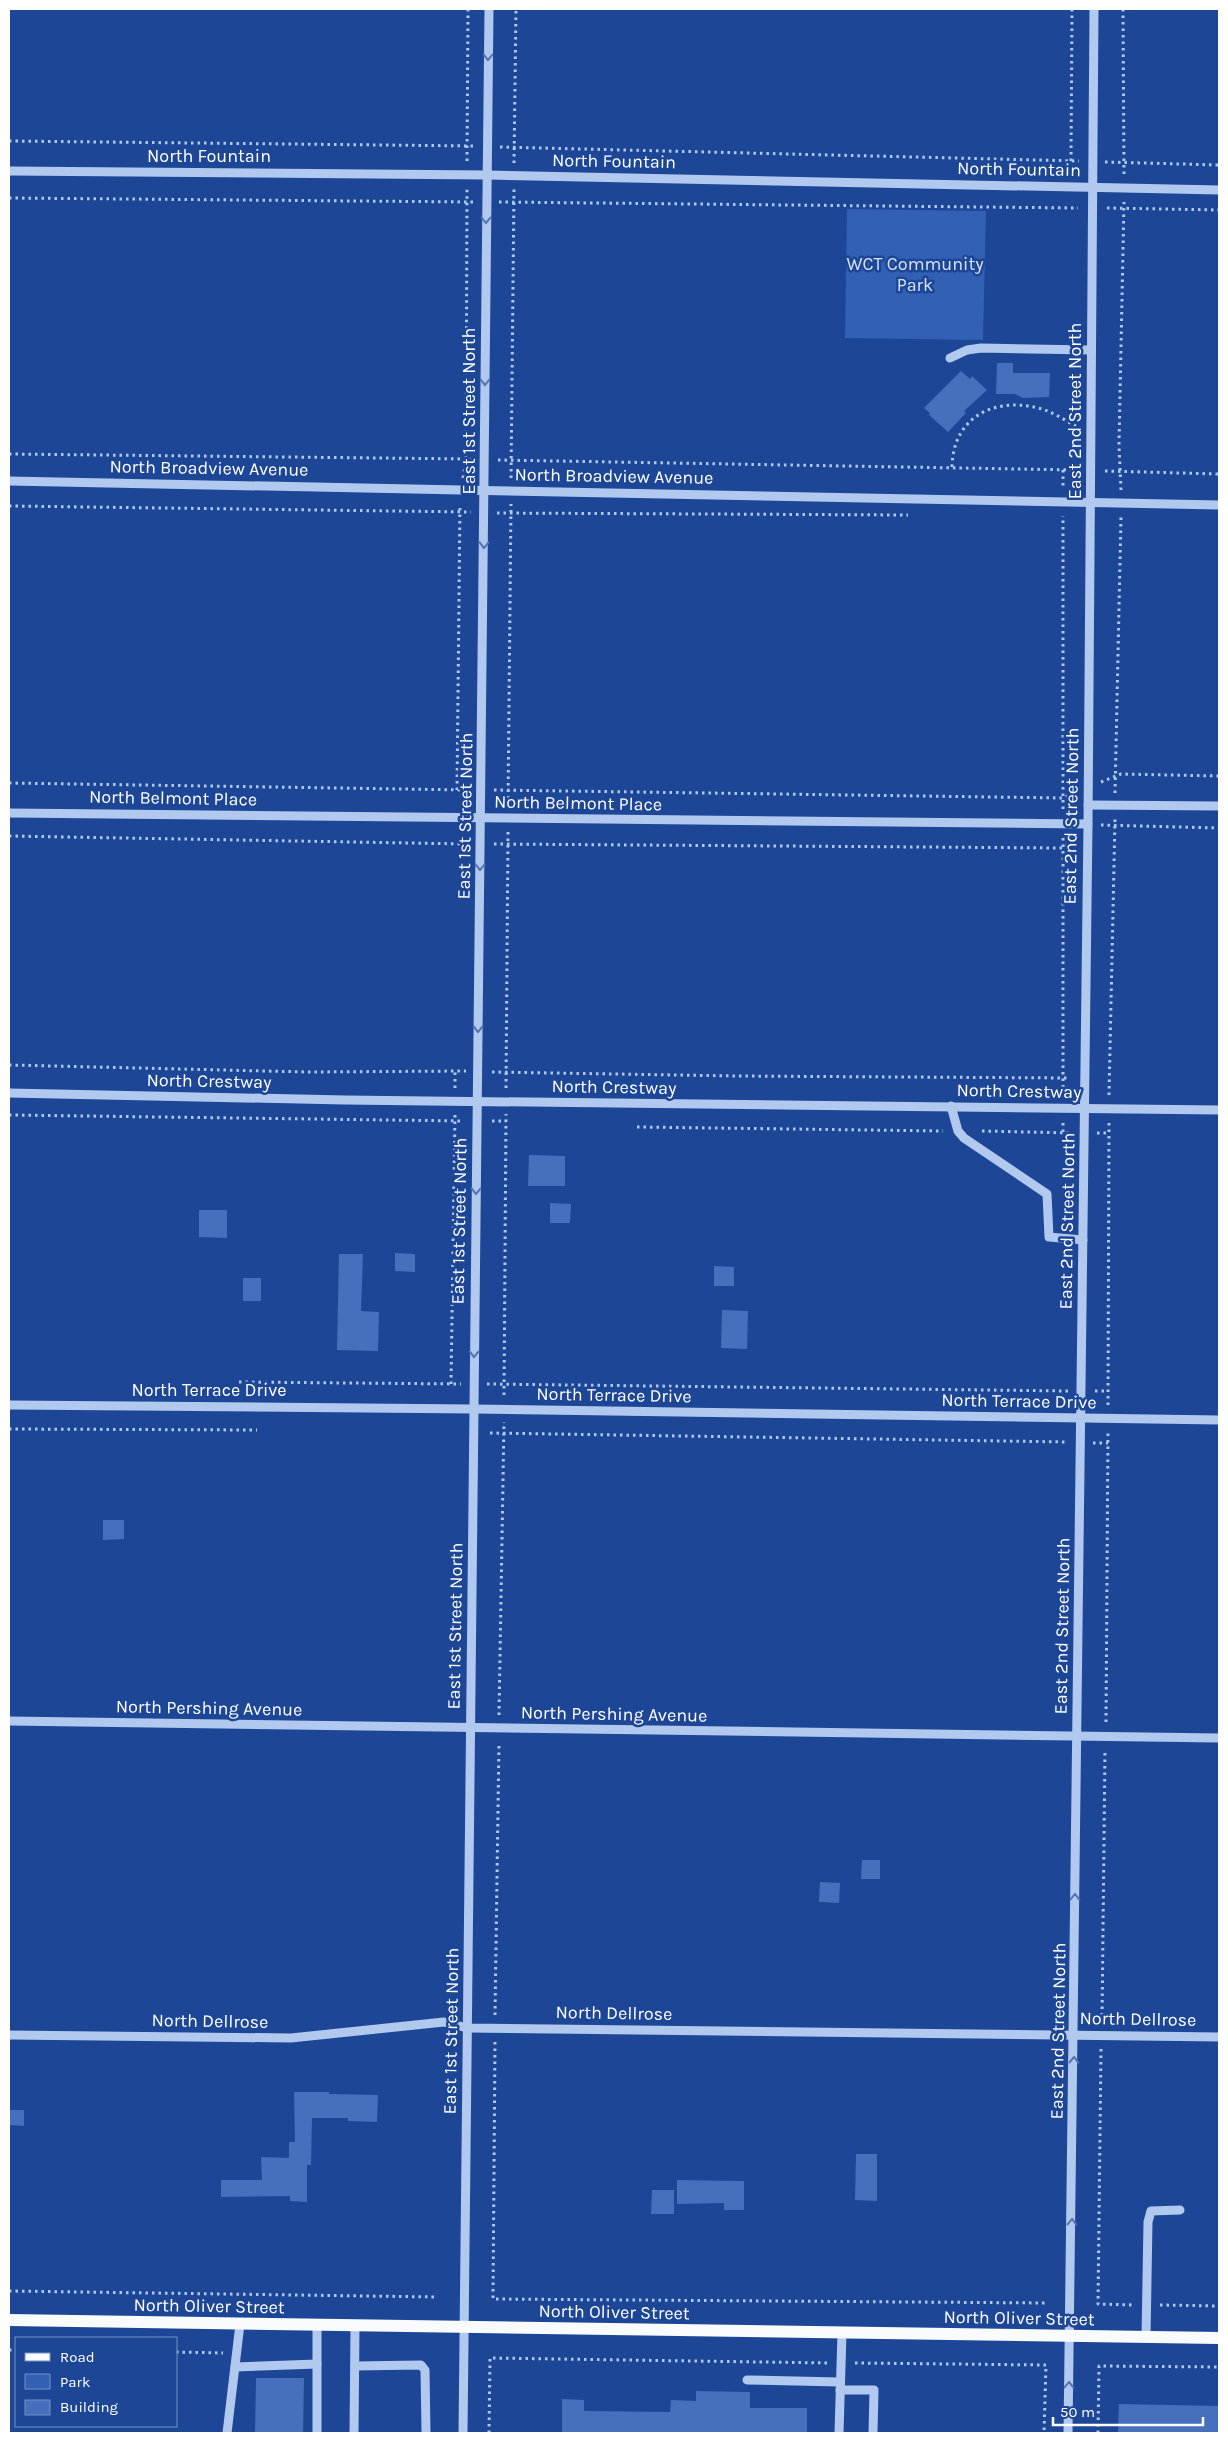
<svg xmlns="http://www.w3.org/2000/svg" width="1228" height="2442" font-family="Karla,sans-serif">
  <rect width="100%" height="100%" fill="#1d4796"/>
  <path fill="#3160b4" d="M847,209L986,211L983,340L845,338Z"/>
  <g fill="#4670bd">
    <path d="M997,363H1013V373H1050L1049,397L1023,398L1015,394H996Z"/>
    <path d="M961,371L970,379L972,376L987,390L964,411L966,413L948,432L929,415L930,413L924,408Z"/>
    <path d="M529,1155L565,1156V1186H528Z"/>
    <path d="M550,1203L571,1204L570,1223H550Z"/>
    <path d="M199,1210H227V1238L199,1237Z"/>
    <path d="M395,1253L415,1254V1272L395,1271Z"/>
    <path d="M339,1254H363L361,1311L379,1312L378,1351L337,1350Z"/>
    <path d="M714,1266L734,1267V1286H714Z"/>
    <rect x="243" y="1278" width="18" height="23"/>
    <path d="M722,1310L748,1311L747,1349L721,1348Z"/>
    <path d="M103,1520H124V1539L103,1540Z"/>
    <path d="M862,1860H880V1879H861Z"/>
    <path d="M820,1882L840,1883L839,1903L819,1902Z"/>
    <path d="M294,2092H329V2094L378,2095L377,2122L348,2121V2118H312L311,2165H307V2202L290,2201V2196L221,2197V2180H262L261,2157L289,2158V2142H295Z"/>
    <path d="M9,2110H24V2126L9,2125Z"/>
    <path d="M856,2154H877V2201L855,2200Z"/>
    <path d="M677,2180L744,2181V2210H724V2203L677,2204Z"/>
    <path d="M652,2190H674V2214H651Z"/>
    <path d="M256,2378H304L303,2433H255Z"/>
    <path d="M696,2391L750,2392V2408H807V2433H562V2399L584,2400V2411L670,2412L671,2400L696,2401Z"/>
    <path d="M1119,2404L1219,2406V2433H1118Z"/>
  </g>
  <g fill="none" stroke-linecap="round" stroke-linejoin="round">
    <g stroke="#b1c8ef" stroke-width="3" stroke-dasharray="2.5 4" stroke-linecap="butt">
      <path d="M1123,9L1124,175"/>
      <path d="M9,141L474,146"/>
      <path d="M500,147L1079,161"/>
      <path d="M467,161L468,9"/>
      <path d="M1071,161L1072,9"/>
      <path d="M1105,162L1219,165"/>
      <path d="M514,163L516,9"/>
      <path d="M9,198L473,202"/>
      <path d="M499,202L1078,208"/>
      <path d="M1107,208L1219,210"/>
      <path d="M9,454L471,459"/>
      <path d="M498,460L1076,470"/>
      <path d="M952,467C953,414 999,395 1045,410C1056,414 1066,421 1076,426"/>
      <path d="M1063,470V489"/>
      <path d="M1105,471L1219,474"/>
      <path d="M463,478L466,459L467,189"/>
      <path d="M511,478L514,189"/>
      <path d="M1121,490L1119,445L1124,202"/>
      <path d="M9,506L471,512"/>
      <path d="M497,513L908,515"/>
      <path d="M1101,782L1121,774L1219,776"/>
      <path d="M9,783L468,790"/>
      <path d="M457,790L460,504"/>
      <path d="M494,790L1063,798L1075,793"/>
      <path d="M1115,793L1121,516"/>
      <path d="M508,805L511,504"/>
      <path d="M1063,809V516"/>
      <path d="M1101,825L1219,828"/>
      <path d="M9,836L466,844"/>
      <path d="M1063,838V1094"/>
      <path d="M494,844L1063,848L1074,841"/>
      <path d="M9,1065L308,1072L466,1071"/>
      <path d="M492,1072L737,1076L1070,1078"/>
      <path d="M455,1088V1071"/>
      <path d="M506,1088L508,832"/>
      <path d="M1109,1095L1115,819"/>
      <path d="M9,1115L463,1121"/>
      <path d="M492,1121H506"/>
      <path d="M637,1127L943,1131"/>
      <path d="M982,1131L1071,1133"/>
      <path d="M1063,1132V1121"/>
      <path d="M1097,1133H1109"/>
      <path d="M239,1382L461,1384"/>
      <path d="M451,1384L455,1114"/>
      <path d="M487,1384L1069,1391"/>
      <path d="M1095,1391H1108"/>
      <path d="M504,1395L506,1114"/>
      <path d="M1108,1405L1109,1121"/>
      <path d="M9,1429L257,1430"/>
      <path d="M490,1433L1067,1442"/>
      <path d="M1093,1443H1108"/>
      <path d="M499,1715L504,1422"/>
      <path d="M1106,1722L1108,1431"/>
      <path d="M495,2015L499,1742"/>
      <path d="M1102,2022L1105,1749"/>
      <path d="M495,2042L493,2299L1048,2303"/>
      <path d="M1101,2049L1098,2304L1134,2305"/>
      <path d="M9,2291L438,2297"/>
      <path d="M1160,2305L1219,2306"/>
      <path d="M9,2350H16"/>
      <path d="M176,2352L223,2353"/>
      <path d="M855,2363L1046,2365L1044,2433"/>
      <path d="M489,2433L490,2358L829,2363"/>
      <path d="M1098,2433L1099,2366L1219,2367"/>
    </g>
    <g stroke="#b1c8ef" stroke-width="9">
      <path d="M9,171L486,175L1219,190"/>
      <path d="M950,358L967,350L981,348L1091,350"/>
      <path d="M9,481L1219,505"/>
      <path d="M1088,805L1219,806"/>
      <path d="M9,813L1088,824"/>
      <path d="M9,1093L345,1100L1219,1110"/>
      <path d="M951,1106L958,1131L964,1138L1047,1194L1049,1237L1083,1240"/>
      <path d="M9,1405L474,1409L1219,1420"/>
      <path d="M9,1721L1219,1738"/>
      <path d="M9,2035L291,2038L444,2022L467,2028L1219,2037"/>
      <path d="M317,2325V2433"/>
      <path d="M1146,2337L1148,2222L1151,2211L1180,2210"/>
      <path d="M355,2366L421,2365L425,2370L426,2433"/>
      <path d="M235,2367L317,2364"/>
      <path d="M747,2380L840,2382"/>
      <path d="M840,2390H874L873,2433"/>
      <path d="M227,2433L240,2324"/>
      <path d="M354,2433L355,2326"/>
      <path d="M463,2433L489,9"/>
      <path d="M839,2433L842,2333"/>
      <path d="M1068,2433L1088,824L1094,9"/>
    </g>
    <path stroke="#f9fbff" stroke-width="12" d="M9,2320L1219,2338"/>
  </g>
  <defs><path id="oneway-chevron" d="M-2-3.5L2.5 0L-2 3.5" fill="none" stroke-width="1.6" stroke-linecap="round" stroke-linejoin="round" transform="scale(1.25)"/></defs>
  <g stroke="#5174b5">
    <use href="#oneway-chevron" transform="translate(488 57) rotate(91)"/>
    <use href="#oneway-chevron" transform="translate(486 220) rotate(90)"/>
    <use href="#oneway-chevron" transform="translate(485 382) rotate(90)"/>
    <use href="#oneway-chevron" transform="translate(484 545) rotate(91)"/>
    <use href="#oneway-chevron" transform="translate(480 867) rotate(91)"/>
    <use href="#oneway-chevron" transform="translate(478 1029) rotate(91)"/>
    <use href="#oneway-chevron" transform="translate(476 1191) rotate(91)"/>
    <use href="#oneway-chevron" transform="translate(474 1354) rotate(91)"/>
    <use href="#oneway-chevron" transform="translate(1075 1897) rotate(-89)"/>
    <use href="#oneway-chevron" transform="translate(1074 2060) rotate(-89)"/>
    <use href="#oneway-chevron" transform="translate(1072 2222) rotate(-89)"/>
    <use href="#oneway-chevron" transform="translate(1069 2385) rotate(-89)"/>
  </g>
  <g text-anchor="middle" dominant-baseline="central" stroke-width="5" stroke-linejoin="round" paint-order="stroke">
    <g font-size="18" fill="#fff" stroke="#1d4796">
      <text x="209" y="156">North Fountain</text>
      <text transform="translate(614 161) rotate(1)">North Fountain</text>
      <text transform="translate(1019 169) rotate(1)">North Fountain</text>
      <text transform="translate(469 411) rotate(-90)">East 1st Street North</text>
      <text transform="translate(1075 411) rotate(-90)">East 2nd Street North</text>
      <text transform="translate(209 468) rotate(1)">North Broadview Avenue</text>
      <text transform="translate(614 476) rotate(1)">North Broadview Avenue</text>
      <text transform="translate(173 798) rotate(1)">North Belmont Place</text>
      <text transform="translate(578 803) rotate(1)">North Belmont Place</text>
      <text transform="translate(465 816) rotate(-89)">East 1st Street North</text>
      <text transform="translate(1071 816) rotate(-89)">East 2nd Street North</text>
      <text transform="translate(209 1081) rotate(1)">North Crestway</text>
      <text transform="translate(614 1087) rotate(1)">North Crestway</text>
      <text transform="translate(1019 1091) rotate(1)">North Crestway</text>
      <text transform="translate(459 1221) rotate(-89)">East 1st Street North</text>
      <text transform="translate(1067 1221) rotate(-89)">East 2nd Street North</text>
      <text x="209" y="1390">North Terrace Drive</text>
      <text transform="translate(614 1395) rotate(1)">North Terrace Drive</text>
      <text transform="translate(1019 1401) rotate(1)">North Terrace Drive</text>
      <text transform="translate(455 1626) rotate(-89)">East 1st Street North</text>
      <text transform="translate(1062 1626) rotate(-89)">East 2nd Street North</text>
      <text transform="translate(209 1708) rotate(1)">North Pershing Avenue</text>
      <text transform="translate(614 1714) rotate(1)">North Pershing Avenue</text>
      <text transform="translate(614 2013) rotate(1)">North Dellrose</text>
      <text transform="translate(1138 2019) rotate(1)">North Dellrose</text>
      <text transform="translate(210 2021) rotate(1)">North Dellrose</text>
      <text transform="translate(451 2031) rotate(-89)">East 1st Street North</text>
      <text transform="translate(1058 2031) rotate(-89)">East 2nd Street North</text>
      <text transform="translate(209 2306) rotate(1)">North Oliver Street</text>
      <text transform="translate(614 2312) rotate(1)">North Oliver Street</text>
      <text transform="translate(1019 2318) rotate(1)">North Oliver Street</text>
    </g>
    <g font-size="18" fill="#d7e4fb" stroke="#1d4796">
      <text x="915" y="264">WCT Community<tspan x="915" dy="21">Park</tspan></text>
    </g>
  </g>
  <rect width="1228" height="2442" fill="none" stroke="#ffffff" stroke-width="20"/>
  <rect x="15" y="2337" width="162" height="90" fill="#1d4796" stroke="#7791c0"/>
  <rect x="25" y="2353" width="25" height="8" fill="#f9fbff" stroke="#7791c0"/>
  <text x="60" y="2362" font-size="15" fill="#ffffff">Road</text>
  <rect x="25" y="2374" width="25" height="15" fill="#3160b4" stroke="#7791c0"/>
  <text x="60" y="2387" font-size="15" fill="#ffffff">Park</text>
  <rect x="25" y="2400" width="25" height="15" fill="#4670bd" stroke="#7791c0"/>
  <text x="60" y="2412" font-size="15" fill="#ffffff">Building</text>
  <path d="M1053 2417v8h150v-8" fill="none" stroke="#ffffff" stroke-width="2.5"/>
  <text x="1060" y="2417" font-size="15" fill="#ffffff" stroke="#1d4796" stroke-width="4" paint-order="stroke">50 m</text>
</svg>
